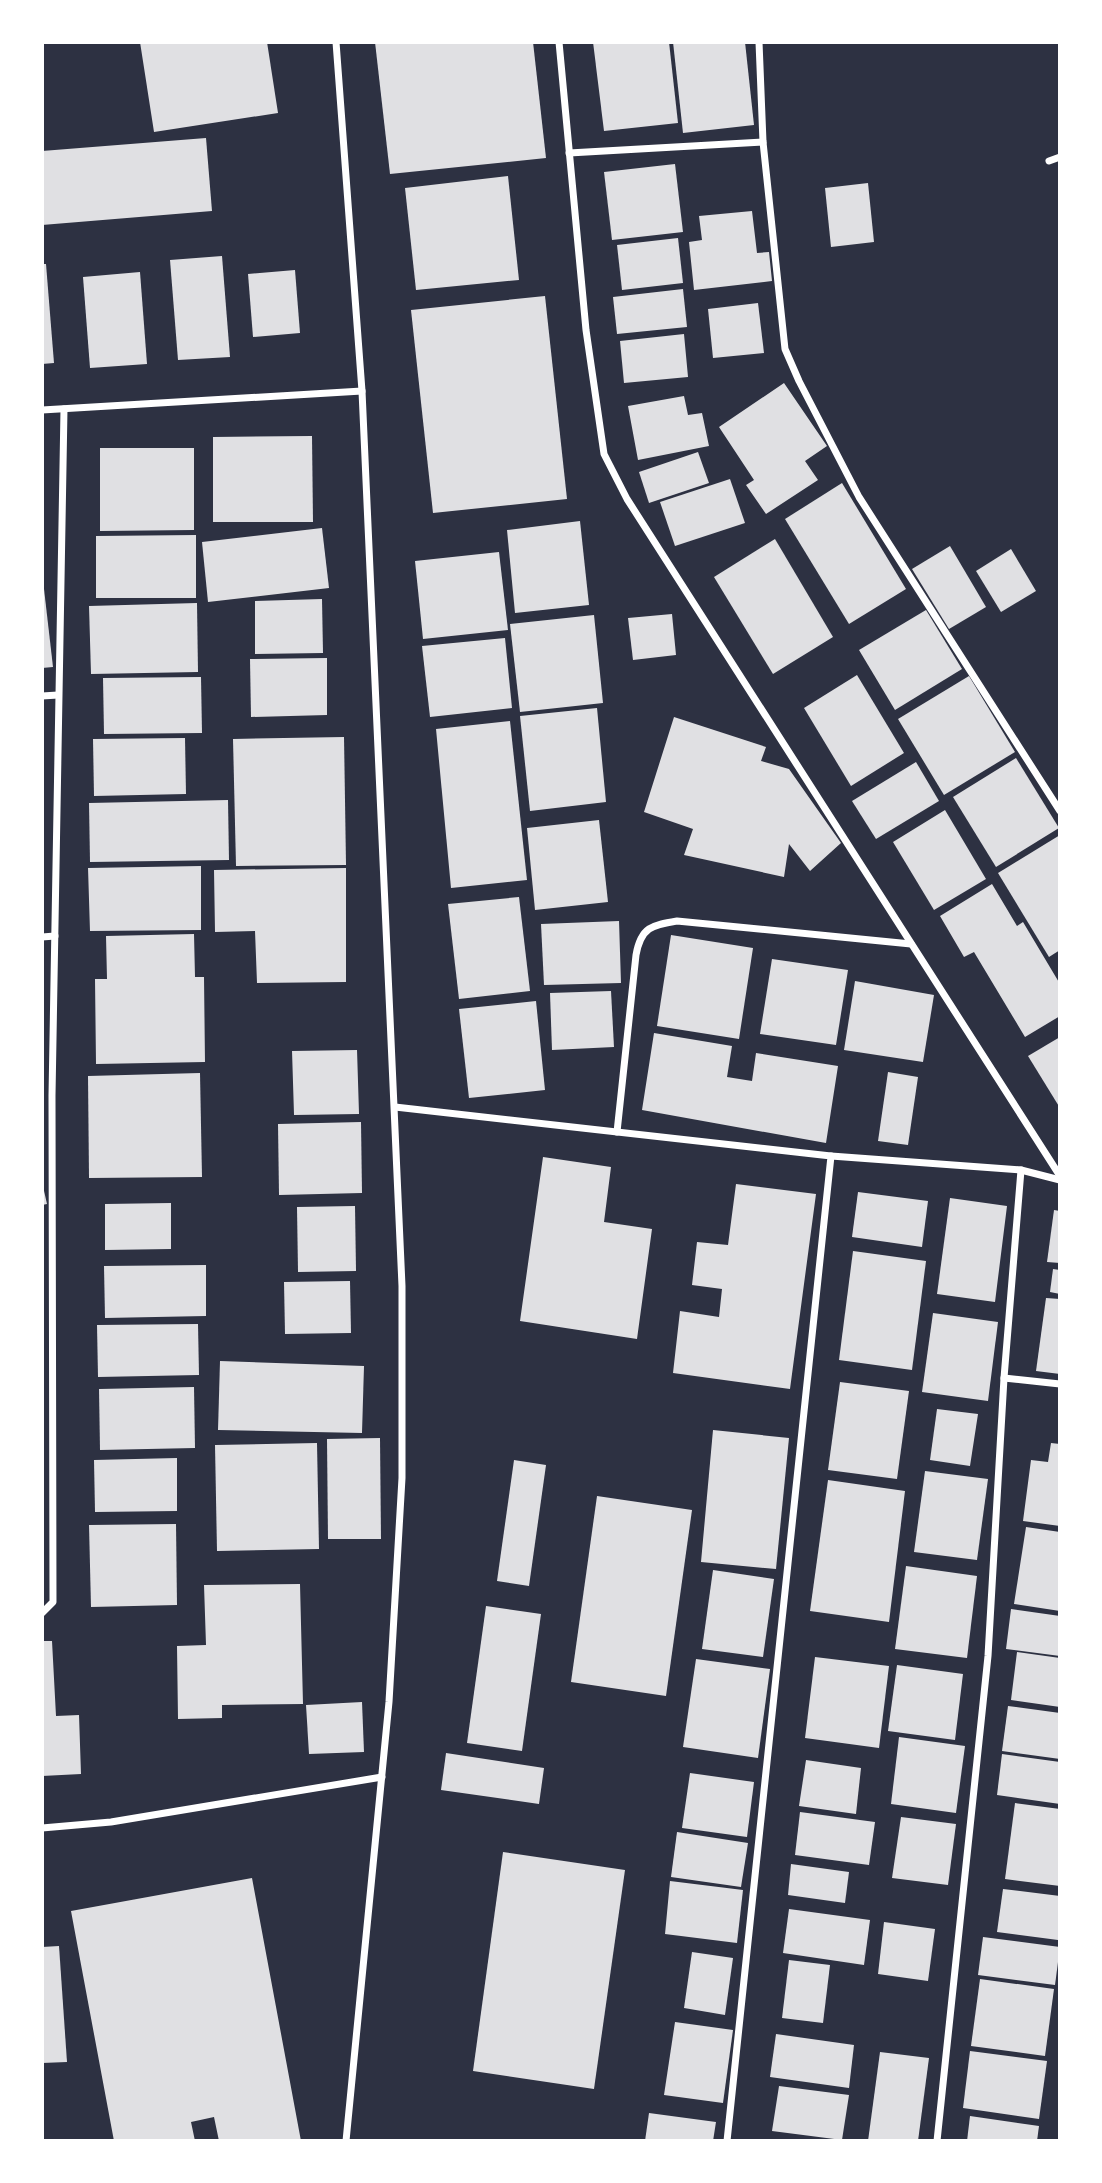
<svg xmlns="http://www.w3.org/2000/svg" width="1102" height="2183" font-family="'Alegreya Sans',sans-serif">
  <rect width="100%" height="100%" fill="#2d3142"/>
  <g fill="#e0e0e3">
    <path d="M140,42H267L278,113L154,132Z"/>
    <path d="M375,42H533L546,158L390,174Z"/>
    <path d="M593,42H669L678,123L604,131Z"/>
    <path d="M673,42H745L754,125L683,133Z"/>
    <path d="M206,138L212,211L42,225V151Z"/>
    <path d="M675,164L683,232L612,240L604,172Z"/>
    <path d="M508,176L519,280L416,290L405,188Z"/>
    <path d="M868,183L874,242L831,247L825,188Z"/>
    <path d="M752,211L757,253L769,252L772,281L694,290L689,242L702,240L699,216Z"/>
    <path d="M678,238L683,283L622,290L617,245Z"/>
    <path d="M222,256L230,357L178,360L170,260Z"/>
    <path d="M42,264H46L54,363L42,364Z"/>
    <path d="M295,270L300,333L253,337L248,274Z"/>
    <path d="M140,272L147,364L90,368L83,277Z"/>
    <path d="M683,289L687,327L617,334L613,297Z"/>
    <path d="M545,296L567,499L433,513L411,310Z"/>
    <path d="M758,303L764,353L713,358L708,309Z"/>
    <path d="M684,334L688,377L624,383L620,341Z"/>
    <path d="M784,383L827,446L805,461L818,480L766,514L746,485L754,480L719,427Z"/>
    <path d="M684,396L688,415L702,413L709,446L638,460L628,406Z"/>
    <path d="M312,436L313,522H213V437Z"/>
    <path d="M100,448H194V530L100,531Z"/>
    <path d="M698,452L709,483L649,503L639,472Z"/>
    <path d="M730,479L745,523L675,546L660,502Z"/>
    <path d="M842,483L906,589L849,624L785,519Z"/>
    <path d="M580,521L589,605L515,613L507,530Z"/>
    <path d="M322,528L329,588L208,602L202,542Z"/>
    <path d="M196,535V598H96V536Z"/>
    <path d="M775,539L833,637L773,674L714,577Z"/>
    <path d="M950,546L986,607L949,629L912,569Z"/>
    <path d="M1011,549L1036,591L1001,612L976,571Z"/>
    <path d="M499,552L508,630L423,639L415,561Z"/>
    <path d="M42,589H44L53,667L42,668Z"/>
    <path d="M322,599L323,653L255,654V601Z"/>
    <path d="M197,603L198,672L91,674L89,606Z"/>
    <path d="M926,610L962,669L895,710L859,650Z"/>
    <path d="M672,614L676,655L633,660L628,618Z"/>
    <path d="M594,615L603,703L520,712L510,624Z"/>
    <path d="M505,638L512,708L430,717L422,646Z"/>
    <path d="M327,658V715L251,717L250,659Z"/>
    <path d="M857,675L904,753L851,786L804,708Z"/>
    <path d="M969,676L1015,752L944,795L898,719Z"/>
    <path d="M201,677L202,733L104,734L103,678Z"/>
    <path d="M597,708L606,802L530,811L520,716Z"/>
    <path d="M674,717L766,747L761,761L789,769L841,843L810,871L789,844L784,877L684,855L693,829L644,812Z"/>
    <path d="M510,721L527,880L451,888L436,729Z"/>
    <path d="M344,737L346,865L236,866L233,739Z"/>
    <path d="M185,738L186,794L94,796L93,739Z"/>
    <path d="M1016,758L1059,828L996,867L953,797Z"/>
    <path d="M916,762L939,801L876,839L852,801Z"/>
    <path d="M228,800L229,860L90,862L89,803Z"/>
    <path d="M945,810L986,879L934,910L893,842Z"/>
    <path d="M599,820L608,902L535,910L527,828Z"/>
    <path d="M1060,835V950L1049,957L998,873Z"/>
    <path d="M201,866V930L90,931L88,868Z"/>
    <path d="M346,868V982L257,983L255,931L215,932L214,870Z"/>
    <path d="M992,884L1017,926L1023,922L1060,984V1016L1025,1037L974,952L964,957L940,916Z"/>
    <path d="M519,897L530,991L459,999L448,904Z"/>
    <path d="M619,921L621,983L544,985L541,924Z"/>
    <path d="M194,934L195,977H204L205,1062L96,1064L95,979H107L106,936Z"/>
    <path d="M671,935L753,948L739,1039L657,1026Z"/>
    <path d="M772,959L848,970L836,1045L760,1034Z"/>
    <path d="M855,981L934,995L923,1062L844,1050Z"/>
    <path d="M611,991L614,1047L552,1050L550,993Z"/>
    <path d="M536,1001L545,1090L469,1098L459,1009Z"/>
    <path d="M654,1033L732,1046L727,1077L752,1081L756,1053L838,1066L826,1143L642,1110Z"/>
    <path d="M1060,1037V1108L1028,1056Z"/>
    <path d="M357,1050L359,1114L294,1115L292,1051Z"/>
    <path d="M888,1072L918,1077L908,1145L878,1141Z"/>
    <path d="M200,1073L202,1177L89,1178L88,1076Z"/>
    <path d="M361,1122L362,1193L279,1195L278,1124Z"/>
    <path d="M543,1157L611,1167L604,1222L652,1229L637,1339L520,1321Z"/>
    <path d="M42,1182L47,1204L42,1205Z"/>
    <path d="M736,1184L816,1194L790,1389L673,1373L680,1311L719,1317L722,1289L692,1285L697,1242L728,1245Z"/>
    <path d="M858,1192L928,1201L922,1247L852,1237Z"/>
    <path d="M950,1198L1007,1206L995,1302L937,1294Z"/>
    <path d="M171,1203V1249L105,1250V1204Z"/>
    <path d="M355,1206L356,1271L298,1272L297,1207Z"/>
    <path d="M1054,1210L1060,1211V1263L1047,1262Z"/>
    <path d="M853,1251L926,1261L912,1370L839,1360Z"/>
    <path d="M206,1265V1316L105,1318L104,1266Z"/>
    <path d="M1053,1269L1060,1270V1294L1050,1292Z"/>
    <path d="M350,1281L351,1333L285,1334L284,1282Z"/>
    <path d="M1046,1298L1060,1299V1374L1036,1371Z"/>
    <path d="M933,1313L998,1322L988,1401L922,1392Z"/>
    <path d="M198,1324L199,1375L98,1377L97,1325Z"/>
    <path d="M220,1361L364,1366L362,1433L218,1430Z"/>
    <path d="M840,1382L909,1391L897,1479L828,1470Z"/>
    <path d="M194,1387L195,1448L100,1450L99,1389Z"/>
    <path d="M937,1409L978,1414L970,1466L930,1460Z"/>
    <path d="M713,1430L789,1438L776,1569L701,1562Z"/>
    <path d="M380,1438L381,1539H328L327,1439Z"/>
    <path d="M317,1443L319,1549L217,1551L215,1445Z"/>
    <path d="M1051,1443L1060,1444V1526L1023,1521L1031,1460L1048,1462Z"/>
    <path d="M177,1458V1511L95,1512L94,1460Z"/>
    <path d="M514,1460L546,1465L529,1586L497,1581Z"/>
    <path d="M925,1471L988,1479L977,1560L914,1552Z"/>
    <path d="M828,1480L905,1491L889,1622L810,1611Z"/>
    <path d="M597,1496L692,1510L666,1696L571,1682Z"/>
    <path d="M176,1524L177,1605L91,1607L89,1525Z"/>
    <path d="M1026,1527L1060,1532V1611L1014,1604Z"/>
    <path d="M906,1566L977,1576L967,1658L895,1649Z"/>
    <path d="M713,1570L774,1579L763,1657L702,1649Z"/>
    <path d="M300,1584L303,1704L222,1705V1718L178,1719L177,1646L206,1645L204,1585Z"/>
    <path d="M486,1606L541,1614L522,1751L467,1743Z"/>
    <path d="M1011,1609L1060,1616V1656L1006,1649Z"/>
    <path d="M42,1641H52L56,1716L79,1715L81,1774L42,1776Z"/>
    <path d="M1017,1652L1060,1658V1707L1011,1700Z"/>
    <path d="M815,1657L889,1666L879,1748L805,1738Z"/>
    <path d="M696,1659L770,1669L758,1758L683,1747Z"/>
    <path d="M897,1665L963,1674L955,1740L888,1731Z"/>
    <path d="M362,1702L364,1752L309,1754L306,1705Z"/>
    <path d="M1008,1706L1060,1713V1759L1002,1751Z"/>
    <path d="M899,1737L965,1746L956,1813L891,1804Z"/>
    <path d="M446,1753L544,1768L539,1804L441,1790Z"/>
    <path d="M1002,1754L1060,1762V1804L997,1795Z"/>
    <path d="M806,1760L861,1768L856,1814L799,1806Z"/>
    <path d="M690,1773L754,1782L747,1837L682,1828Z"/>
    <path d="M1015,1803L1060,1809V1886L1005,1879Z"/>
    <path d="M800,1812L875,1822L869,1865L795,1855Z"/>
    <path d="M901,1817L956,1824L948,1885L892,1878Z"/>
    <path d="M677,1832L748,1843L741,1887L671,1877Z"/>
    <path d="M503,1852L625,1870L594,2089L473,2071Z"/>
    <path d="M791,1864L849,1872L845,1903L788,1895Z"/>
    <path d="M252,1878L301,2141H219L214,2117L191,2122L195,2141H114L71,1911Z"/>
    <path d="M670,1881L743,1890L737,1943L665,1934Z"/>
    <path d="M1003,1889L1060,1896L1058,1940L997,1932Z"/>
    <path d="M789,1909L870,1920L864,1965L783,1953Z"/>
    <path d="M884,1922L935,1929L928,1981L878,1974Z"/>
    <path d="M983,1937L1060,1947L1055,1985L978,1975Z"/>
    <path d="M59,1946L67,2062L42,2063V1947Z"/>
    <path d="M692,1952L733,1958L725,2015L684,2008Z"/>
    <path d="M789,1960L830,1965L823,2023L782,2018Z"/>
    <path d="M980,1979L1054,1989L1045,2056L971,2046Z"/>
    <path d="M675,2022L733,2030L723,2103L664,2095Z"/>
    <path d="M776,2034L854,2045L849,2088L770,2077Z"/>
    <path d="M970,2051L1047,2061L1039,2119L963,2108Z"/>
    <path d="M880,2052L929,2058L918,2141H868Z"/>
    <path d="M779,2086L849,2095L842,2140L772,2131Z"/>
    <path d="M649,2113L716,2122L713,2141H645Z"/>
    <path d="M970,2116L1039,2126L1037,2141H967Z"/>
  </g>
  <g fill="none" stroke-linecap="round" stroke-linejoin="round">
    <g stroke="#fff" stroke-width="7">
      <path d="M336,42L362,391L402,1286V1478L389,1702L346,2141"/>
      <path d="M559,42L586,330L604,454L627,499L1060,1176"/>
      <path d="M759,42L763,142L785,349L799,381L859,497L1060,811"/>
      <path d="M569,153L763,142"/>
      <path d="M1049,161L1060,157"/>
      <path d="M42,410L362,391"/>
      <path d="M42,696L58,695"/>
      <path d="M42,937L55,936"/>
      <path d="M395,1107L831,1156L727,2141"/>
      <path d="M617,1132L636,955C641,927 652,925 677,921L911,944"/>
      <path d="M831,1156L1021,1170L1060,1180"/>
      <path d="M1004,1378L1060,1384"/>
      <path d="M42,1613L53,1602L52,1096L64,409"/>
      <path d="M42,1828L111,1822L382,1777"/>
      <path d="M937,2141L988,1656L1004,1378L1021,1170"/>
    </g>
  </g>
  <rect width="1102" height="2183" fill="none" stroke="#ffffff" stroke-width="88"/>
</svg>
